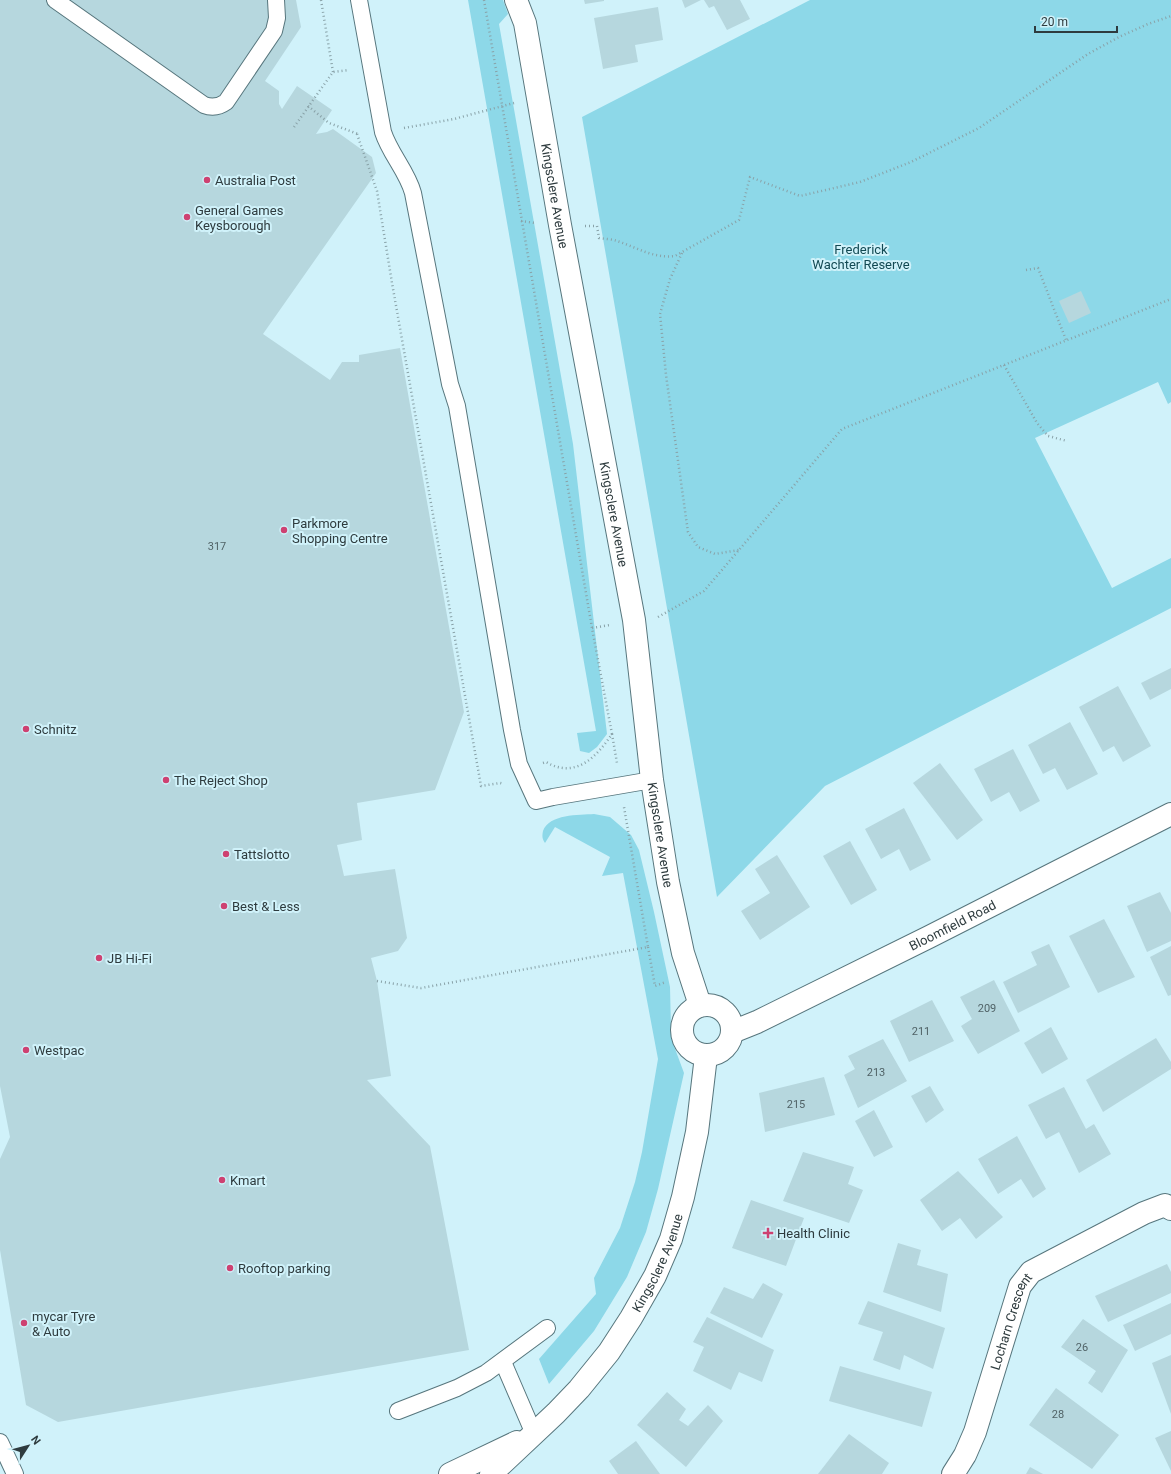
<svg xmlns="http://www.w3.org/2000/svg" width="1171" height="1474" font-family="Roboto,sans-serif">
  <rect width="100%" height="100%" fill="#d0f2fa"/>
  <g fill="#8dd8e8">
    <path d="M468,0H503L508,14L499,24L573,444L607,734L597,747L589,753L580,751L577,733L596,731Z"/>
    <path d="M810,0H1171V402L1168,404L1158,382L1035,438L1112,588L1171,558V608L825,786L717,897L582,117Z"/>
    <path d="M594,814L610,817L631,835L639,850L654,912L670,987L671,1029L674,1046L684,1073L658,1189L646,1232L627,1277L594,1331L549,1384L539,1359L596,1294L594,1278L620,1228L635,1182L642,1152L658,1059L623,873L602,876L610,857L555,827L545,843C542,839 542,836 543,831C549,814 579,815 594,814Z"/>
  </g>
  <g fill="#b6d7de">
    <path d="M0,0H296L301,27L265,81L279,91V104L282,109L297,86L332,110L316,134L327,132L333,129L372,157L376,173L263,334L330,380L342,362H359V355L400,348L464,712L435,790L357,803L362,840L337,845L344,876L395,869L407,938L398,951L371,958L377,981L391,1076L367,1080L430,1146L469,1350L58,1422L26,1405L0,1250V1159L10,1137L0,1086Z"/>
    <path d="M584,0H604V1L585,4Z"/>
    <path d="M682,0H701L685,8Z"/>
    <path d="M704,0H740L750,19L727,30L714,6L709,8Z"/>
    <path d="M658,7L663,40L635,45L638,62L603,69L594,18Z"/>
    <path d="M1081,291L1091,313L1069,323L1059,301Z"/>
    <path d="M1171,668V689L1150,700L1141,683Z"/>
    <path d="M1118,686L1151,746L1123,762L1114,746L1103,752L1079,707Z"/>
    <path d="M1070,722L1098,774L1067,790L1055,768L1043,774L1028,745Z"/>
    <path d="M1013,749L1040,801L1020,812L1009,792L991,802L974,769Z"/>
    <path d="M940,763L983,820L957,840L913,783Z"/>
    <path d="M904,808L931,860L910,871L899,849L881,859L865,829Z"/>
    <path d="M850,841L877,890L851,905L823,856Z"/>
    <path d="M777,855L810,907L760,940L741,911L770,893L755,869Z"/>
    <path d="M1160,892L1171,913V941L1147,952L1127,906Z"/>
    <path d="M1104,919L1135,977L1098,993L1069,936Z"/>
    <path d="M1049,944L1070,987L1018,1013L1003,982L1037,965L1031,952Z"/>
    <path d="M1171,946V995L1168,996L1150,957Z"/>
    <path d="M994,980L1020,1031L978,1054L961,1026L972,1019L960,997Z"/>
    <path d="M932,1000L954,1041L909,1062L890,1021Z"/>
    <path d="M1051,1027L1068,1059L1042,1074L1024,1043Z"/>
    <path d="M1156,1038L1171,1062V1069L1103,1112L1086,1080Z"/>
    <path d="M883,1039L907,1081L858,1108L844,1075L855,1069L848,1056Z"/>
    <path d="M824,1077L835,1115L765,1132L759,1093Z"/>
    <path d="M930,1086L944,1110L926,1123L911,1096Z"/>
    <path d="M1064,1087L1086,1129L1094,1124L1111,1154L1079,1173L1059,1132L1046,1139L1028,1105Z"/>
    <path d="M874,1110L893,1147L874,1157L855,1121Z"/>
    <path d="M1017,1136L1046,1189L1033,1198L1021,1179L998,1194L978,1159Z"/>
    <path d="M803,1152L854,1167L848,1184L863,1190L849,1223L783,1201Z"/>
    <path d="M958,1171L1003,1217L976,1239L960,1218L942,1231L920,1200Z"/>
    <path d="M751,1200L804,1218L786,1266L732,1248Z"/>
    <path d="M898,1243L921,1250L917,1265L948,1274L941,1312L883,1292Z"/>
    <path d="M1167,1264L1171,1272V1293L1108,1322L1095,1296Z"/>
    <path d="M763,1283L783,1294L762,1338L710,1313L724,1287L753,1299Z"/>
    <path d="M868,1301L945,1328L933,1369L904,1355L900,1370L873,1360L883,1332L858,1324Z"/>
    <path d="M1171,1303V1334L1135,1351L1123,1325Z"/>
    <path d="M707,1317L774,1350L762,1382L739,1372L731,1390L693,1371L704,1347L693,1342Z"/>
    <path d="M1083,1319L1128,1350L1102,1393L1088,1383L1096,1371L1061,1347Z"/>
    <path d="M1171,1355V1414L1152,1363Z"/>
    <path d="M840,1366L932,1392L922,1427L829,1401Z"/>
    <path d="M1056,1388L1119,1435L1092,1469L1029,1425Z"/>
    <path d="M667,1392L686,1409L679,1420L688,1426L708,1405L723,1421L686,1467L637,1425Z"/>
    <path d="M1171,1431V1471L1155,1438Z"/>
    <path d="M849,1434L889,1463L882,1474H818Z"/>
    <path d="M636,1441L660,1474H618L609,1461Z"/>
    <path d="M1030,1467L1043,1474H1026Z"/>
  </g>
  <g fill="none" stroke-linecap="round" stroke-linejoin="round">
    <g stroke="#57767d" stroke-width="18">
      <g id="lane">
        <path d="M55,0L204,105C212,108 219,107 226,102L274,31L277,18L276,0"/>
        <path d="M359,0L383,132C390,154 407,171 413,193L450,384L457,406L512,730L519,764L536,801L553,797L652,780"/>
        <path d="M503,1362L534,1434"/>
        <path d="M398,1411L457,1388L486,1373L547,1328"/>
        <path d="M0,1442L15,1474"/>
      </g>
    </g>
    <g stroke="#57767d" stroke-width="24">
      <g id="street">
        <path id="s1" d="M953,1474L965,1455L975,1432L1020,1286L1031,1272L1144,1213L1165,1205L1171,1209"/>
      </g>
    </g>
    <g stroke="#57767d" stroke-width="24">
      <g id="secondary">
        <path id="s2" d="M516,0L525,23L560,225L634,620L652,780L668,882L683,953L700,1005"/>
        <circle cx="707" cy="1030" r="25"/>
        <path id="s3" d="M732,1032L757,1022L929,937L1171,814"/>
        <path d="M450,1474L517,1442"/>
        <path id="s4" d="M491,1474L556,1413L579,1389L609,1352L631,1318L655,1276L671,1239L683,1197L697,1132L706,1056"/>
      </g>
    </g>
    <g stroke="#89a2a8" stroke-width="2.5" stroke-dasharray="1 3" stroke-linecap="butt">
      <path d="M321,0L333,72"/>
      <path d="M484,0L592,628"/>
      <path d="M308,106L329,123L358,134"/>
      <path d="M294,127L333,72L349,70"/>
      <path d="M404,128L454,119L514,103"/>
      <path d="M357,134L377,191L392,283L481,786L500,783L504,784"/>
      <path d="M521,221L535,223"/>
      <path d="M585,226H597L599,238C605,239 612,239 617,241C636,247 654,259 675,256L739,220L750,177L800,196L860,182L911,162L979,128L1088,54L1119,37L1148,24L1171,16"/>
      <path d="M682,253L670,279L660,314L666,375L688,532L698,547L715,554L739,550"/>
      <path d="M1026,270L1038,268L1066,340"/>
      <path d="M1004,365L1037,423L1048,436L1067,441"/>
      <path d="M658,617L704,591L842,429L1171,299"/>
      <path d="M612,734L617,763"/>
      <path d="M543,763L546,762C575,779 596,758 612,734L592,628L610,625"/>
      <path d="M648,947L655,986L666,982"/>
      <path d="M377,981L421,988L648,947L624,807"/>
    </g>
    <use href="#lane" stroke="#fff" stroke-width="16"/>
    <use href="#street" stroke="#fff" stroke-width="22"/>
    <use href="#secondary" stroke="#fff" stroke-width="22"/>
  </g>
  <g fill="#ce4171" stroke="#d0f2fa" stroke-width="1.5">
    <circle cx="207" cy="180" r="4"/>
    <circle cx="187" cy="217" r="4"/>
    <circle cx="284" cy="530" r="4"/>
    <circle cx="26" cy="729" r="4"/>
    <circle cx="166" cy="780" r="4"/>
    <circle cx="226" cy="854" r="4"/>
    <circle cx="224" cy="906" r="4"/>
    <circle cx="99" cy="958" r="4"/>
    <circle cx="26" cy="1050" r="4"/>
    <circle cx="222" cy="1180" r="4"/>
    <path d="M766 1227h4v4h4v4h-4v4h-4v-4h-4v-4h4z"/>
    <circle cx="230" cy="1268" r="4"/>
    <circle cx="24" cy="1323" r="4"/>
  </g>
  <g text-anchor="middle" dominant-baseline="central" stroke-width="4" stroke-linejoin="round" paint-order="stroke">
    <g font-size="11" fill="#506266">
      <text x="217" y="546">317</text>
      <text x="987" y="1008">209</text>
      <text x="921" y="1031">211</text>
      <text x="876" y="1072">213</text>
      <text x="796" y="1104">215</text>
      <text x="1082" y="1347">26</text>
      <text x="1058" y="1414">28</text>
    </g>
    <g font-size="13" fill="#2e3b3e" stroke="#d0f2fa" text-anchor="start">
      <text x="215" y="180">Australia Post</text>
      <text x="195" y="210">General Games<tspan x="195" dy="15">Keysborough</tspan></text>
      <text x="292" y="523">Parkmore<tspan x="292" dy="15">Shopping Centre</tspan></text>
      <text x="34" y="729">Schnitz</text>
      <text x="174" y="780">The Reject Shop</text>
      <text x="234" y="854">Tattslotto</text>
      <text x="232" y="906">Best &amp; Less</text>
      <text x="107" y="958">JB Hi-Fi</text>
      <text x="34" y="1050">Westpac</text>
      <text x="230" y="1180">Kmart</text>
      <text x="777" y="1233">Health Clinic</text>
      <text x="238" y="1268">Rooftop parking</text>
      <text x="32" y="1316">mycar Tyre<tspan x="32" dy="15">&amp; Auto</tspan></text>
    </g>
    <g font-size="13" fill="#2e3b3e" stroke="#d0f2fa">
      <text stroke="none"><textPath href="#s2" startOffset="200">Kingsclere Avenue</textPath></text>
      <text stroke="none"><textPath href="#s2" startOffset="524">Kingsclere Avenue</textPath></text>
      <text stroke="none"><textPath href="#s2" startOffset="848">Kingsclere Avenue</textPath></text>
      <text stroke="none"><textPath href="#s3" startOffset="245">Bloomfield Road</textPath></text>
      <text stroke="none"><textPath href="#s4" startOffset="272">Kingsclere Avenue</textPath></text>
      <text stroke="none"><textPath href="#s1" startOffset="164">Locharn Crescent</textPath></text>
    </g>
    <g font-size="13" fill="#124953" stroke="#d0f2fa">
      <text x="861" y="249">Frederick<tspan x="861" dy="15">Wachter Reserve</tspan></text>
    </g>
  </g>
  <g transform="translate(28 1446) rotate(54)" stroke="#d0f2fa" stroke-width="3" paint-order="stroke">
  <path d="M0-3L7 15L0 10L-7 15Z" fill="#2e3b3e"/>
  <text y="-6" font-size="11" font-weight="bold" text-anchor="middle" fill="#2e3b3e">N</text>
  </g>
  <path d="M1035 26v6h82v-6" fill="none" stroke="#2e3b3e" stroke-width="2"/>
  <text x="1041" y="26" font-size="12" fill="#2e3b3e" stroke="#d0f2fa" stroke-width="3" paint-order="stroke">20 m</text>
</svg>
